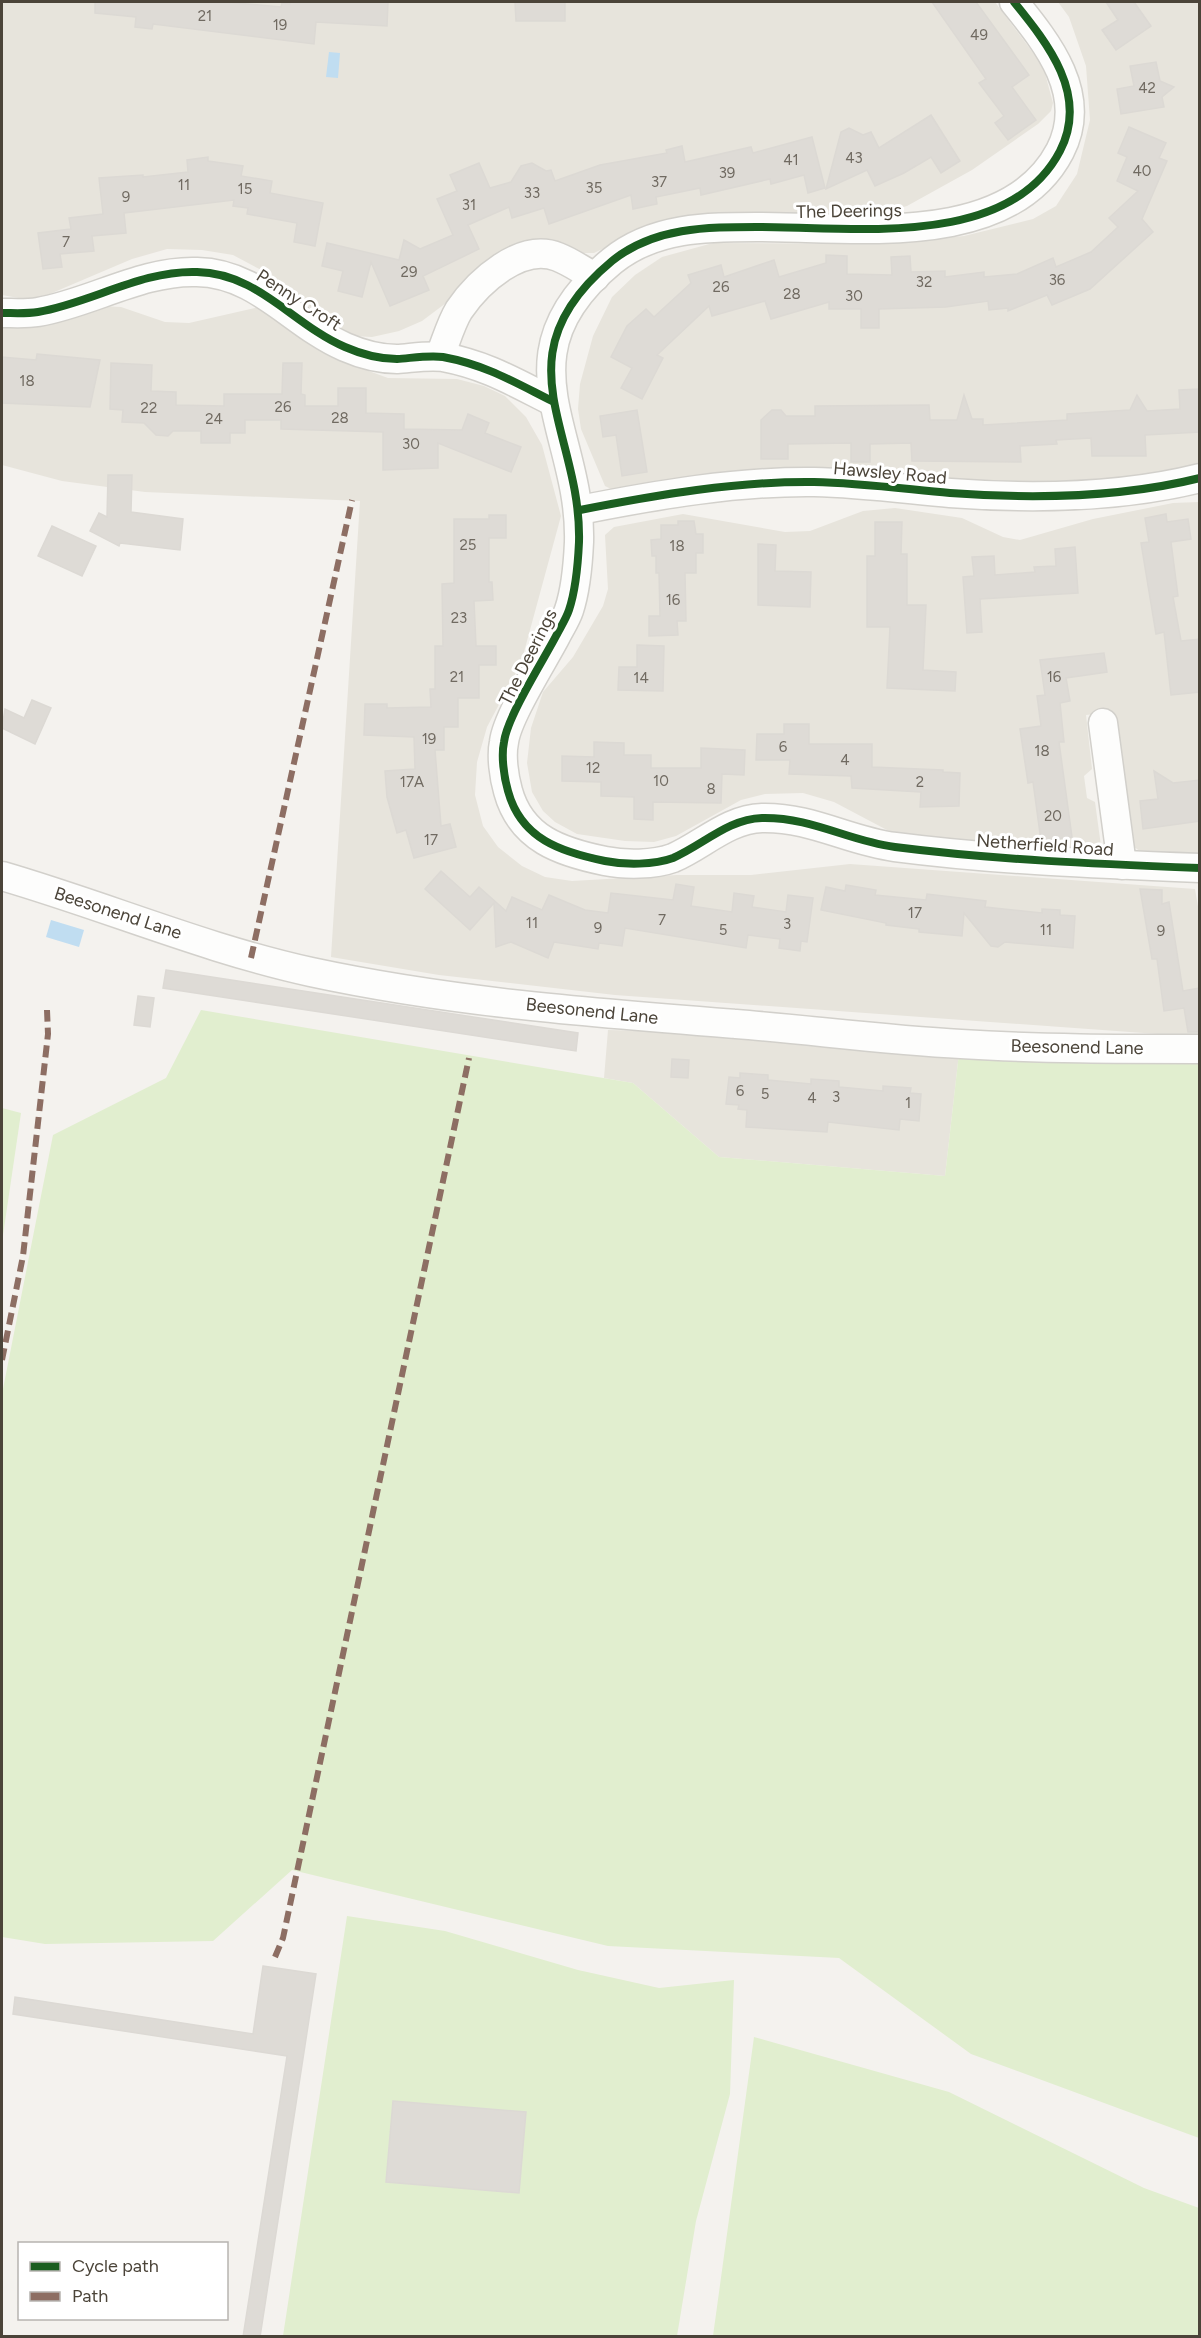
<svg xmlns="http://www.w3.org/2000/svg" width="1201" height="2338" font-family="Figtree,sans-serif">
  <rect width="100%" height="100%" fill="#f4f2ee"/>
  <g fill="#e7e4dc">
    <path d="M2,2H995L1043,66L1053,103L1051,111L1038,124L972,170L907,206L882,213L702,214L660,221L594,253H583L552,242L466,281L446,303L422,321L399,331L372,337L352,336L333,326L265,272L233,255L202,250L167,249L132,259L45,296L24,299L2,295Z"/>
    <path d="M1058,2H1199V463L1143,476L1063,484L1007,485L910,473L819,467L749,471L613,490L605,486L581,429L578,409L580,384L593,336L612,297L635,275L662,257L713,243L887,244L964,236L1033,219L1056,206L1077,174L1090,120L1086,66L1069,17Z"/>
    <path d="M102,306L121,307L165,322L189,323L259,307L333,358L388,378L457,379L484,386L505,396L526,417L542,445L561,516L521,663L487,727L477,762L475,795L483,826L498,847L522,866L545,877L572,881L677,875H751L850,864L1195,889L1200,918L1199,1037L615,995L439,975L331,957L360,501L145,492L62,481L2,465V328L37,327Z"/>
    <path d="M1199,502V855L1140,851L1134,847L1111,712L1086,715L1092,769L1084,776L1087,798L1095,802L1101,846L1096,850L911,837L887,830L834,802L803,793L765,794L741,800L676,836L654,842L625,841L577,834L555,822L543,811L532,792L527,763L531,728L543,692L573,657L603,606L608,589L605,535L614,527L683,514L785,532L810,531L863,511L895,508L962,518L1003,537L1020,540L1093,519L1173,503Z"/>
    <path d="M608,1030L723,1033L959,1053L945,1176L719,1157L633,1083L604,1078Z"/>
  </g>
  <g fill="#e1eecf">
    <path d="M201,1010L633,1083L719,1157L945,1176L959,1053L1199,1060V2138L971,2054L839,1958L608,1946L292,1870L213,1941L45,1944L2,1937V1394L53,1135L166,1078Z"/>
    <path d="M2,1108L21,1113L2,1242Z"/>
    <path d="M347,1916L445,1931L578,1970L659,1988L734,1980L730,2094L696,2221L677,2336H283Z"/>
    <path d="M754,2037L949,2092L1144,2188L1199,2208V2336H713Z"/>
  </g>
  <g fill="#c0ddf1">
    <path d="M329,52L340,53L338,78L326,77Z"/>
    <path d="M51,920L84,930L79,947L46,937Z"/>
  </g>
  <g fill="#dedbd6" stroke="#dcd9d4" stroke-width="1.5">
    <path d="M95,2H225L281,7L282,3L290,4V2H388L387,26L316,22L314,44L153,24L152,29L135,27L136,17L95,13Z"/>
    <path d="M515,2H565V21H516Z"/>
    <path d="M932,2H976L1029,75L1012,87L1036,120L1008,140L995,123L1004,116L979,83L986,79Z"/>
    <path d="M1106,2H1134L1151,26L1116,50L1102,30L1118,20Z"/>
    <path d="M1156,62L1160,81L1174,87L1162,97L1164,107L1121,114L1117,89L1134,86L1130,66Z"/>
    <path d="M931,115L960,161L941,173L931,157L904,173L875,186L867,170L826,189L841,132L849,128L863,135L871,132L879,148Z"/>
    <path d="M1129,127L1166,143L1159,158L1167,161L1142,219L1153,232L1090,289L1052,305L1047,295L1008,311V308L989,310L988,301L946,307L879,309V328H861V309H829V302L771,319L765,301L712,316L709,306L657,355L663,358L642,399L621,388L632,368L611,357L627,326L646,309L654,317L691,283L688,275L721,265L724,277L774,260L779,277L826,263V255L847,256V274L892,275L891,257L910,256L911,272L945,271V277L984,272V277L1017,274L1053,258L1056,267L1091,252L1118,227L1109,218L1138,191L1117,181L1127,157L1118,153Z"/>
    <path d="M812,137L825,188L808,193L804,175L771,184L770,179L701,195L700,188L656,197L657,204L633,209L631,195L549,224L544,208L512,218L509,207L468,225L479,249L423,276L429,290L390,306L371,262L362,297L338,291L343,271L322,266L327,243L399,260L404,240L420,249L453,235L437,199L457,191L450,175L479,163L490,188L511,182L521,166L532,163L546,171L551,170L555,181L600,165L667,153L666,150L682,146L685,162L751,147L753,153Z"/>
    <path d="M208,157V161L243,166L241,176L272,181L270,193L323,203L315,246L294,242L297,223L247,214L248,208L233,206L234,200L124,213L126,233L92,236L94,251L60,254L62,267L43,269L38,233L71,229L69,218L103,214L99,178L143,175V177L188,172L187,160Z"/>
    <path d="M37,354L100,360L90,407L2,403V357L36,360Z"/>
    <path d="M111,363L152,365L151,391L176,392V405L224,406V394H282L283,363H302L301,394L305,395V406H338V388H366V413L404,414V429L462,430L468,414L489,423L485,433L521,447L511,472L438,443V468L383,470V432L281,429V420H245V433H230V443H201V431H173L168,436L156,435L144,423L122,422L123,410L110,409Z"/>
    <path d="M1200,389V432L1145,435L1146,456H1092L1091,438L1056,440L1057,444L1020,446L1021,462L912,461L911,443L870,444V462H851V443L788,444V459H761V420L772,410H781L786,416H815V406L929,405L930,420H957L964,395L972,419H983V425L1067,420V414L1130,410L1137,395L1147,411L1180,409L1179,390Z"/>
    <path d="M637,410L647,472L622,476L616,435L603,437L600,416Z"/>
    <path d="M108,475H132L131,512L183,519L180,550L120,543L119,546L90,531L99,513L107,517Z"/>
    <path d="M1166,514L1167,522L1188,519L1191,539L1171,542L1178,596L1173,597L1181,641L1200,639V692L1171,695L1164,632L1156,634L1141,543L1149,542L1145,518Z"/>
    <path d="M489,515H506V538H489V582H492L493,600L474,601L476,646H496V665H479V698H458V727H444V750H435L441,826L450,824L456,847L414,858L406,830L397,833L387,797L385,771L415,769L414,737L364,735L365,704H387V708L431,707L430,689H435V646H443L442,584L454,583V519H489Z"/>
    <path d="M678,521H694L696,534H703V553H696V573H685L686,621H677L678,635L649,636V616H660L659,573H656V556H652L651,540L661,539V525H678Z"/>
    <path d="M875,522H902L901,554H907V605H926L923,670L956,672L955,691L887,688L890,627H867V556H875Z"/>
    <path d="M52,526L96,546L82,576L38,556Z"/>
    <path d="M758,544L776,545L775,571L811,572L810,607L758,605Z"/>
    <path d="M1075,547L1078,593L980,599L982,632L967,633L963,577L974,576L972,557L994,556L995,575L1035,572L1034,567L1056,566L1055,549Z"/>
    <path d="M637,645L664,646L663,691L618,690L619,667H637Z"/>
    <path d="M1104,653L1107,672L1066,678L1070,701L1060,703L1064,742H1059L1072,837L1041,841L1033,782L1028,783L1020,729L1041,726L1037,696L1045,695L1040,660Z"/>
    <path d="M32,700L51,708L35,744L2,728L5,709L24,718Z"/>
    <path d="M784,724H809V744H872V767L943,770V772L960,773L959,806L920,807L921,792L852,788L851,776L789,774L790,760H756L757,734H784Z"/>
    <path d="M594,742L624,743V755H651V768H701V748L745,750L744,775L722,774L721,803L653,802V820L634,819V797L601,796V782L562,781V756L594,757Z"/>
    <path d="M1154,771L1173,783L1200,780V821L1143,829L1140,801L1158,799Z"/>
    <path d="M441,871L470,897L479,887L506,911L512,897L542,910L549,895L585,910L608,913L611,893L673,900L676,884L694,887L691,906L732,912L734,893L754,896L752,907L786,912L788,895L813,898L807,942L801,941L800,951L779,948L780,939L748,935L746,948L625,928L622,946L599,943L598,949L554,942L548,958L511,942L496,947L494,903L470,930L425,889Z"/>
    <path d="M846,885L876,890L875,895L926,900L927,894L986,901L985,907L1042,913V909L1060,910V915L1075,916L1073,948L1005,942L998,947L991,946L964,913L962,936L919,932V929L886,925V923L821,910L826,887L845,891Z"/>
    <path d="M1140,889L1162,890V904L1169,902L1183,991L1200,988V1032H1188L1184,1008L1164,1011L1157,959H1152Z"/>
    <path d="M166,970L578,1033L576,1051L163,988Z"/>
    <path d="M138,996L154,998L150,1027L134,1025Z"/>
    <path d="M672,1059L689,1060L688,1078L671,1077Z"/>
    <path d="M740,1073L768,1075V1080L811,1084V1079L839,1081V1087L883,1091V1086L911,1088L910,1093L921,1094L919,1121L900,1119L899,1130L828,1122L827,1132L746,1127L747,1110L738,1109L739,1105L726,1104L729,1077L740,1078Z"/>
    <path d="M263,1966L316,1974L260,2337H243L287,2056L13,2014L15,1997L253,2034Z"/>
    <path d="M393,2101L526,2112L519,2193L386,2182Z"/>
  </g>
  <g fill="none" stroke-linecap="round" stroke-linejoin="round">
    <g stroke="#d2d0cb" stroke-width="31">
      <g id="minor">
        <path d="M1014,2C1048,44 1089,95 1060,151C1009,249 855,227 762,227C710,227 655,226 612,261C496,357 582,430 579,542C578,564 576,589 569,610C566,619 560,628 556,636C543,661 507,717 504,742C501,756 504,777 508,791C521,839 561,852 605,861C625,865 654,865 673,858C703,845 728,819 762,818C812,817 848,841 895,847C996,860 1098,864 1200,868"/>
        <path d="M2,313C13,313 26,314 38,312C91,303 142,270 197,272C258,273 292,324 345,347C361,354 379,359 397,359C412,358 429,355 443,357C486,365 514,382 552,401"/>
        <path d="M440,356C446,341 451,323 459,310C478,282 521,242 558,257C571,262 583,271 595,277"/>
        <path d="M580,510C656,495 737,481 814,482C860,483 905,489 950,493C1032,499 1120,498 1200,478"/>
        <path d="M1103,723L1122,865"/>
        <path d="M2,876C105,906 206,949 311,972C450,1002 594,1013 736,1024C811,1030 886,1040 961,1044C1040,1049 1120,1049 1200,1049"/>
      </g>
    </g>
    <use href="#minor" stroke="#fdfdfc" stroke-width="28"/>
    <g stroke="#8d6e63" stroke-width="6" stroke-dasharray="12 6" stroke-linecap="butt">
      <path d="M251,958L352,500"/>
      <path d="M2,1360L23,1256L48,1034L47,1010"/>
      <path d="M275,1957L283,1938L469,1058"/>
    </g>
    <g stroke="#fff" stroke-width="11">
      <g id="cycleway">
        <path d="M1014,2C1048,44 1089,95 1060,151C1009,249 855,227 762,227C710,227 655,226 612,261C496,357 582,430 579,542C578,564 576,589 569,610C566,619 560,628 556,636C543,661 507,717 504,742C501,756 504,777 508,791C521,839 561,852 605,861C625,865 654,865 673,858C703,845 728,819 762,818C812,817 848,841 895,847C996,860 1098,864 1200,868"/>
        <path d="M2,313C13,313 26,314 38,312C91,303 142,270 197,272C258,273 292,324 345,347C361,354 379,359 397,359C412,358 429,355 443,357C486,365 514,382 552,401"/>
        <path d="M580,510C656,495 737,481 814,482C860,483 905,489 950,493C1032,499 1120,498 1200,478"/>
      </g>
    </g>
    <use href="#cycleway" stroke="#1b5e20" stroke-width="8"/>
  </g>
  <g text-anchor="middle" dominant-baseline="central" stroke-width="6" stroke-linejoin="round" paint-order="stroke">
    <g font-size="15" fill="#706a61">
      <text x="205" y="16">21</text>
      <text x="280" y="25">19</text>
      <text x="979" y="35">49</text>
      <text x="1147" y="88">42</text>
      <text x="854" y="158">43</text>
      <text x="791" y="160">41</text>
      <text x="1142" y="171">40</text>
      <text x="727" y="173">39</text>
      <text x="659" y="182">37</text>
      <text x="184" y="185">11</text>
      <text x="594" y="188">35</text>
      <text x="245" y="189">15</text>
      <text x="532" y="193">33</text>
      <text x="126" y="197">9</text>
      <text x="469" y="205">31</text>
      <text x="66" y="242">7</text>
      <text x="409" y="272">29</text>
      <text x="1057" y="280">36</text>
      <text x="924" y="282">32</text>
      <text x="721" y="287">26</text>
      <text x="792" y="294">28</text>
      <text x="854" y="296">30</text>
      <text x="27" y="381">18</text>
      <text x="283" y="407">26</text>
      <text x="149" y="408">22</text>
      <text x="340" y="418">28</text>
      <text x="214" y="419">24</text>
      <text x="411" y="444">30</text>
      <text x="468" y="545">25</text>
      <text x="677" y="546">18</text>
      <text x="673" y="600">16</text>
      <text x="459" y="618">23</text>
      <text x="457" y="677">21</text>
      <text x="1054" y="677">16</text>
      <text x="641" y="678">14</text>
      <text x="429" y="739">19</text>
      <text x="783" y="747">6</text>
      <text x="1042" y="751">18</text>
      <text x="845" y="760">4</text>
      <text x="593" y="768">12</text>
      <text x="661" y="781">10</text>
      <text x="412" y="782">17A</text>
      <text x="920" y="782">2</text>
      <text x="711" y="789">8</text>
      <text x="1053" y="816">20</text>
      <text x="431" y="840">17</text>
      <text x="915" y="913">17</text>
      <text x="662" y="920">7</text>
      <text x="532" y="923">11</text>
      <text x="787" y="924">3</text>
      <text x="598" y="928">9</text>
      <text x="723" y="930">5</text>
      <text x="1046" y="930">11</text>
      <text x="1161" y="931">9</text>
      <text x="740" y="1091">6</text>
      <text x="765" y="1094">5</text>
      <text x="836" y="1097">3</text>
      <text x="812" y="1098">4</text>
      <text x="908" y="1103">1</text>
    </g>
    <g font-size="18" fill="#4b4439" stroke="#fff">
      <text transform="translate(849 211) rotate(-1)">The Deerings</text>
      <text transform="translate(299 300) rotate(33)">Penny Croft</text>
      <text transform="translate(890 473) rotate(5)">Hawsley Road</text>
      <text transform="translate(528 657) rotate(-63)">The Deerings</text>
      <text transform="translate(1045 845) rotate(4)">Netherfield Road</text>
      <text transform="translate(118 913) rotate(18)">Beesonend Lane</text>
      <text transform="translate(592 1011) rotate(6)">Beesonend Lane</text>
      <text transform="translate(1077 1047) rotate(1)">Beesonend Lane</text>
    </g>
  </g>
  <rect width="1201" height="2338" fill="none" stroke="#4b4439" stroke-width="6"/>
  <rect x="18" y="2242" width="210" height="78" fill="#ffffff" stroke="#b7b4b0" stroke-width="1.5"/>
  <rect x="30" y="2262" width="30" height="9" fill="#1b5e20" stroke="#b7b4b0" stroke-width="1.5"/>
  <text x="72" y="2272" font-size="18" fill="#4b4439">Cycle path</text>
  <rect x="30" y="2292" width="30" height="9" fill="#8d6e63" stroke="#b7b4b0" stroke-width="1.5"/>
  <text x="72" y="2302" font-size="18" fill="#4b4439">Path</text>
</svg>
